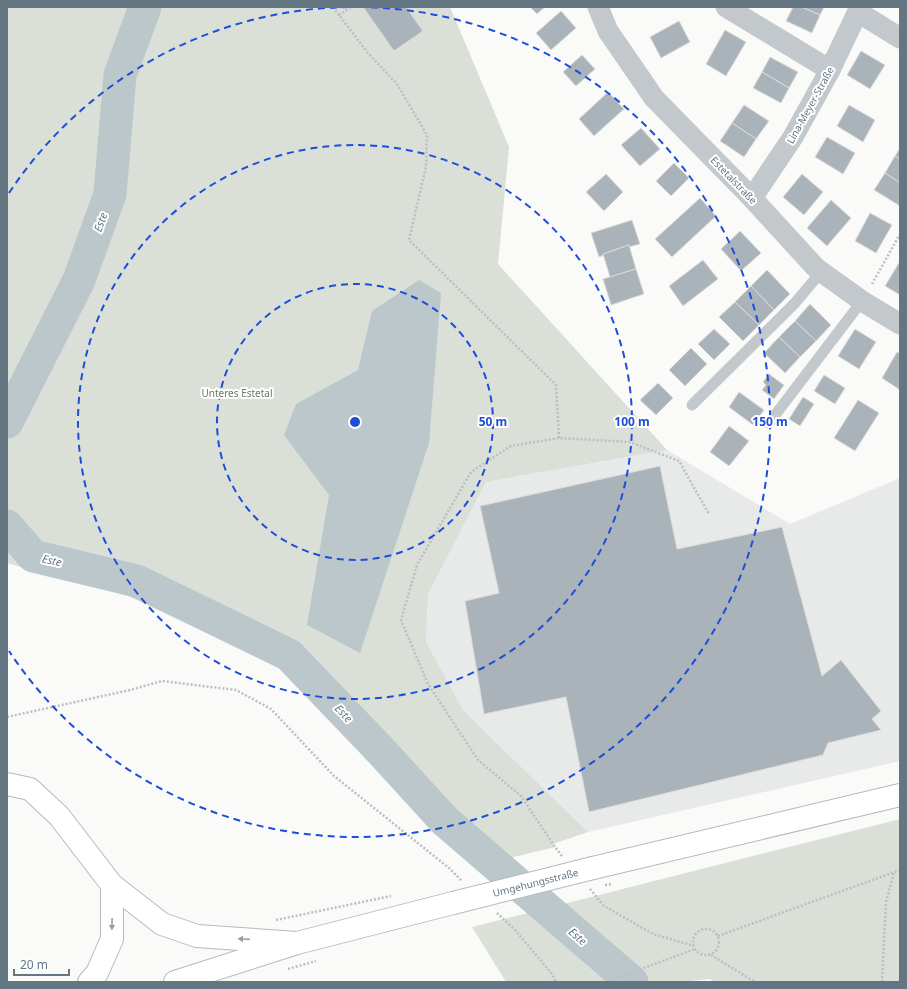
<svg xmlns="http://www.w3.org/2000/svg" width="907" height="989" font-family="'Noto Sans',sans-serif">
  <rect width="100%" height="100%" fill="#fafaf8"/>
  <path fill="#e8e9e9" d="M667,450L790,524L900,478V761L588,832L464,711L426,642L428,596L486,482Z"/>
  <g fill="#dadfd7">
    <path d="M7,7H450L509,147L498,264L667,450L486,482L428,595L426,642L464,711L588,832L553,844L555,847L501,860L476,863L435,830L372,765L282,668L128,596L7,563Z"/>
    <path d="M900,819V982H715L710,979L680,982H506L472,927Z"/>
  </g>
  <path fill="#bbc7cb" d="M419,280L441,293L429,443L360,653L307,625L329,495L284,435L296,404L358,370L372,311Z"/>
  <g fill="none" stroke-linecap="round" stroke-linejoin="round">
    <g stroke="#bbc7cb" stroke-width="33">
      <path d="M7,422L79,280L110,194L120,75L145,7"/>
      <path d="M7,526L33,556L137,581L289,655L382,752L445,821L632,982"/>
    </g>
  </g>
  <g fill="#aab3b9" stroke="#dcdcda">
    <path d="M363,7H406L423,31L394,51Z"/>
    <path d="M530,7H545L537,14Z"/>
    <path d="M793,7H802L820,15L812,33L786,21Z"/>
    <path d="M802,7H824L820,15Z"/>
    <path d="M561,11L576,28L551,50L536,33Z"/>
    <path d="M679,21L690,42L661,58L650,37Z"/>
    <path d="M725,30L746,42L726,76L706,64Z"/>
    <path d="M861,51L885,65L870,89L847,75Z"/>
    <path d="M582,55L595,69L576,86L563,72Z"/>
    <path d="M770,57L798,72L789,88L762,72Z"/>
    <path d="M762,72L789,88L781,103L753,88Z"/>
    <path d="M608,92L624,109L594,136L579,119Z"/>
    <path d="M744,105L769,121L756,139L732,123Z"/>
    <path d="M849,105L875,120L863,142L837,126Z"/>
    <path d="M732,123L756,139L744,157L720,141Z"/>
    <path d="M641,128L660,149L640,166L621,145Z"/>
    <path d="M827,137L855,153L843,174L815,157Z"/>
    <path d="M900,148V159L895,156Z"/>
    <path d="M895,156L900,159V183L885,173Z"/>
    <path d="M674,163L689,178L671,196L656,181Z"/>
    <path d="M885,173L900,183V206L874,190Z"/>
    <path d="M606,174L623,192L604,211L586,192Z"/>
    <path d="M802,174L823,192L804,215L783,197Z"/>
    <path d="M700,198L716,216L672,257L655,239Z"/>
    <path d="M831,200L851,218L827,246L807,228Z"/>
    <path d="M870,213L892,225L876,253L855,241Z"/>
    <path d="M632,220L640,244L629,247V245L603,254L604,255L599,257L591,233Z"/>
    <path d="M740,231L761,253L741,271L721,249Z"/>
    <path d="M629,245L636,269L610,277L603,254Z"/>
    <path d="M703,260L718,279L683,306L669,286Z"/>
    <path d="M900,261V295L885,286Z"/>
    <path d="M636,269L644,294L611,305L603,279Z"/>
    <path d="M767,270L790,294L774,310L751,286Z"/>
    <path d="M751,286L774,310L759,325L735,302Z"/>
    <path d="M735,302L759,325L743,341L719,317Z"/>
    <path d="M810,304L831,325L816,341L795,321Z"/>
    <path d="M795,321L816,341L800,357L779,337Z"/>
    <path d="M714,329L730,344L714,360L698,344Z"/>
    <path d="M855,329L876,342L859,369L838,356Z"/>
    <path d="M779,337L800,357L785,373L764,353Z"/>
    <path d="M691,348L707,364L685,386L669,370Z"/>
    <path d="M897,352L900,354V390L882,378Z"/>
    <path d="M769,374L784,385L774,399L762,390L766,385L763,382Z"/>
    <path d="M824,375L845,388L835,404L814,391Z"/>
    <path d="M658,383L673,398L656,415L640,400Z"/>
    <path d="M739,392L764,410L753,425L729,407Z"/>
    <path d="M803,397L814,404L800,426L789,419Z"/>
    <path d="M858,400L879,413L855,451L834,438Z"/>
    <path d="M729,426L749,441L729,466L710,452Z"/>
    <path d="M660,466L677,549L782,527L822,676L841,660L881,711L872,719L881,730L828,743L823,755L589,812L566,697L484,714L465,601L499,593L480,506Z"/>
  </g>
  <g fill="none" stroke-linecap="round" stroke-linejoin="round">
    <g stroke="#b5babe" stroke-width="24">
      <g id="primary">
        <path d="M7,784L30,789L59,816L112,885L162,924L197,936L297,943"/>
        <path d="M593,868L900,795"/>
        <path d="M89,982L97,973L112,939V885"/>
        <path d="M175,982L297,943L453,903"/>
      </g>
    </g>
    <g stroke="#bbbfc2" stroke-width="2.5" stroke-dasharray="2 2" stroke-linecap="butt">
      <path d="M333,7L367,52L397,84L427,135L426,167L409,240L556,385L559,438"/>
      <path d="M339,15L351,7"/>
      <path d="M872,284L900,234"/>
      <path d="M7,717L130,690L162,681L236,690L271,709L334,776L449,868L462,881"/>
      <path d="M562,856L555,847L521,796L478,760L428,684L401,620L417,565L471,472L511,446L559,438L630,442L679,461L709,514"/>
      <path d="M590,889L604,906L653,934L694,946"/>
      <path d="M497,913L515,930L552,974L556,982"/>
      <path d="M276,920L391,896"/>
      <circle cx="706" cy="942" r="13"/>
      <path d="M718,936L900,870"/>
      <path d="M711,955L755,982"/>
      <path d="M288,969L316,961"/>
      <path d="M606,982L695,949"/>
      <path d="M882,982L886,902L894,873"/>
    </g>
    <g stroke="#c3c8cc" stroke-width="11">
      <path d="M692,405L795,303L821,272"/>
      <path d="M769,423L862,301"/>
    </g>
    <g stroke="#c3c8cc" stroke-width="21">
      <path d="M598,7L608,31L654,98L752,198L816,268L862,301L900,324"/>
      <path d="M726,7L830,70"/>
      <path d="M858,12L900,38"/>
      <path d="M752,198L793,137L830,70L860,7"/>
    </g>
    <use href="#primary" stroke="#fff" stroke-width="22"/>
    <g stroke="#b5babe" stroke-width="24" stroke-linecap="butt">
      <g id="primary-bridge">
        <path id="s1" d="M453,903L593,868"/>
      </g>
    </g>
    <path stroke="#bbbfc2" stroke-width="2.5" stroke-dasharray="2 2" stroke-linecap="butt" d="M605,885L612,884"/>
    <use href="#primary-bridge" stroke="#fff" stroke-width="22"/>
  </g>
  <defs><path id="oneway-solid" d="M-6-.8H1V-3.2L6.5 0L1 3.2V.8H-6Z"/></defs>
  <g fill="#939fa8">
    <use href="#oneway-solid" transform="translate(112 924) rotate(91)"/>
    <use href="#oneway-solid" transform="translate(244 939) rotate(-177)"/>
  </g>
  <g fill="none" stroke="#1d4ed8" stroke-width="2" stroke-dasharray="7 5">
    <circle cx="355" cy="422" r="138"/>
    <circle cx="355" cy="422" r="277"/>
    <path d="M9 193A415 415 0 0 1 351 7M359 7A415 415 0 1 1 9 651"/>
  </g>
  <g text-anchor="middle" dominant-baseline="central" stroke-width="4" stroke-linejoin="round" paint-order="stroke">
    <g font-size="10" fill="#657683" stroke="#fff">
      <text transform="translate(810 105) rotate(-61)">Lina-Meyer-Straße</text>
      <text transform="translate(734 180) rotate(46)">Estetalstraße</text>
      <text stroke="none"><textPath href="#s1" startOffset="85">Umgehungsstraße</textPath></text>
    </g>
    <g font-size="10" fill="#687a64" stroke="#fff">
      <text x="237" y="393">Unteres Estetal</text>
    </g>
    <g font-size="11" font-style="italic" fill="#60757c" stroke="#fff">
      <text transform="translate(100 222) rotate(-70)">Este</text>
      <text transform="translate(52 560) rotate(13)">Este</text>
      <text transform="translate(344 713) rotate(47)">Este</text>
      <text transform="translate(578 936) rotate(41)">Este</text>
    </g>
  </g>
  <circle cx="355" cy="422" r="6" fill="#1d4ed8" stroke="#fff" stroke-width="2"/>
  <g font-size="12" text-anchor="middle" font-weight="bold" fill="#1d4ed8" stroke="#fff" stroke-width="4" stroke-linejoin="round" paint-order="stroke">
    <text x="493" y="426">50 m</text>
    <text x="632" y="426">100 m</text>
    <text x="770" y="426">150 m</text>
  </g>
  <rect width="907" height="989" fill="none" stroke="#657683" stroke-width="16"/>
  <path d="M14 969v6h55v-6" fill="none" stroke="#657683" stroke-width="2"/>
  <text x="20" y="969" font-size="12" fill="#657683" stroke="#ffffff" stroke-width="3" paint-order="stroke">20 m</text>
</svg>
